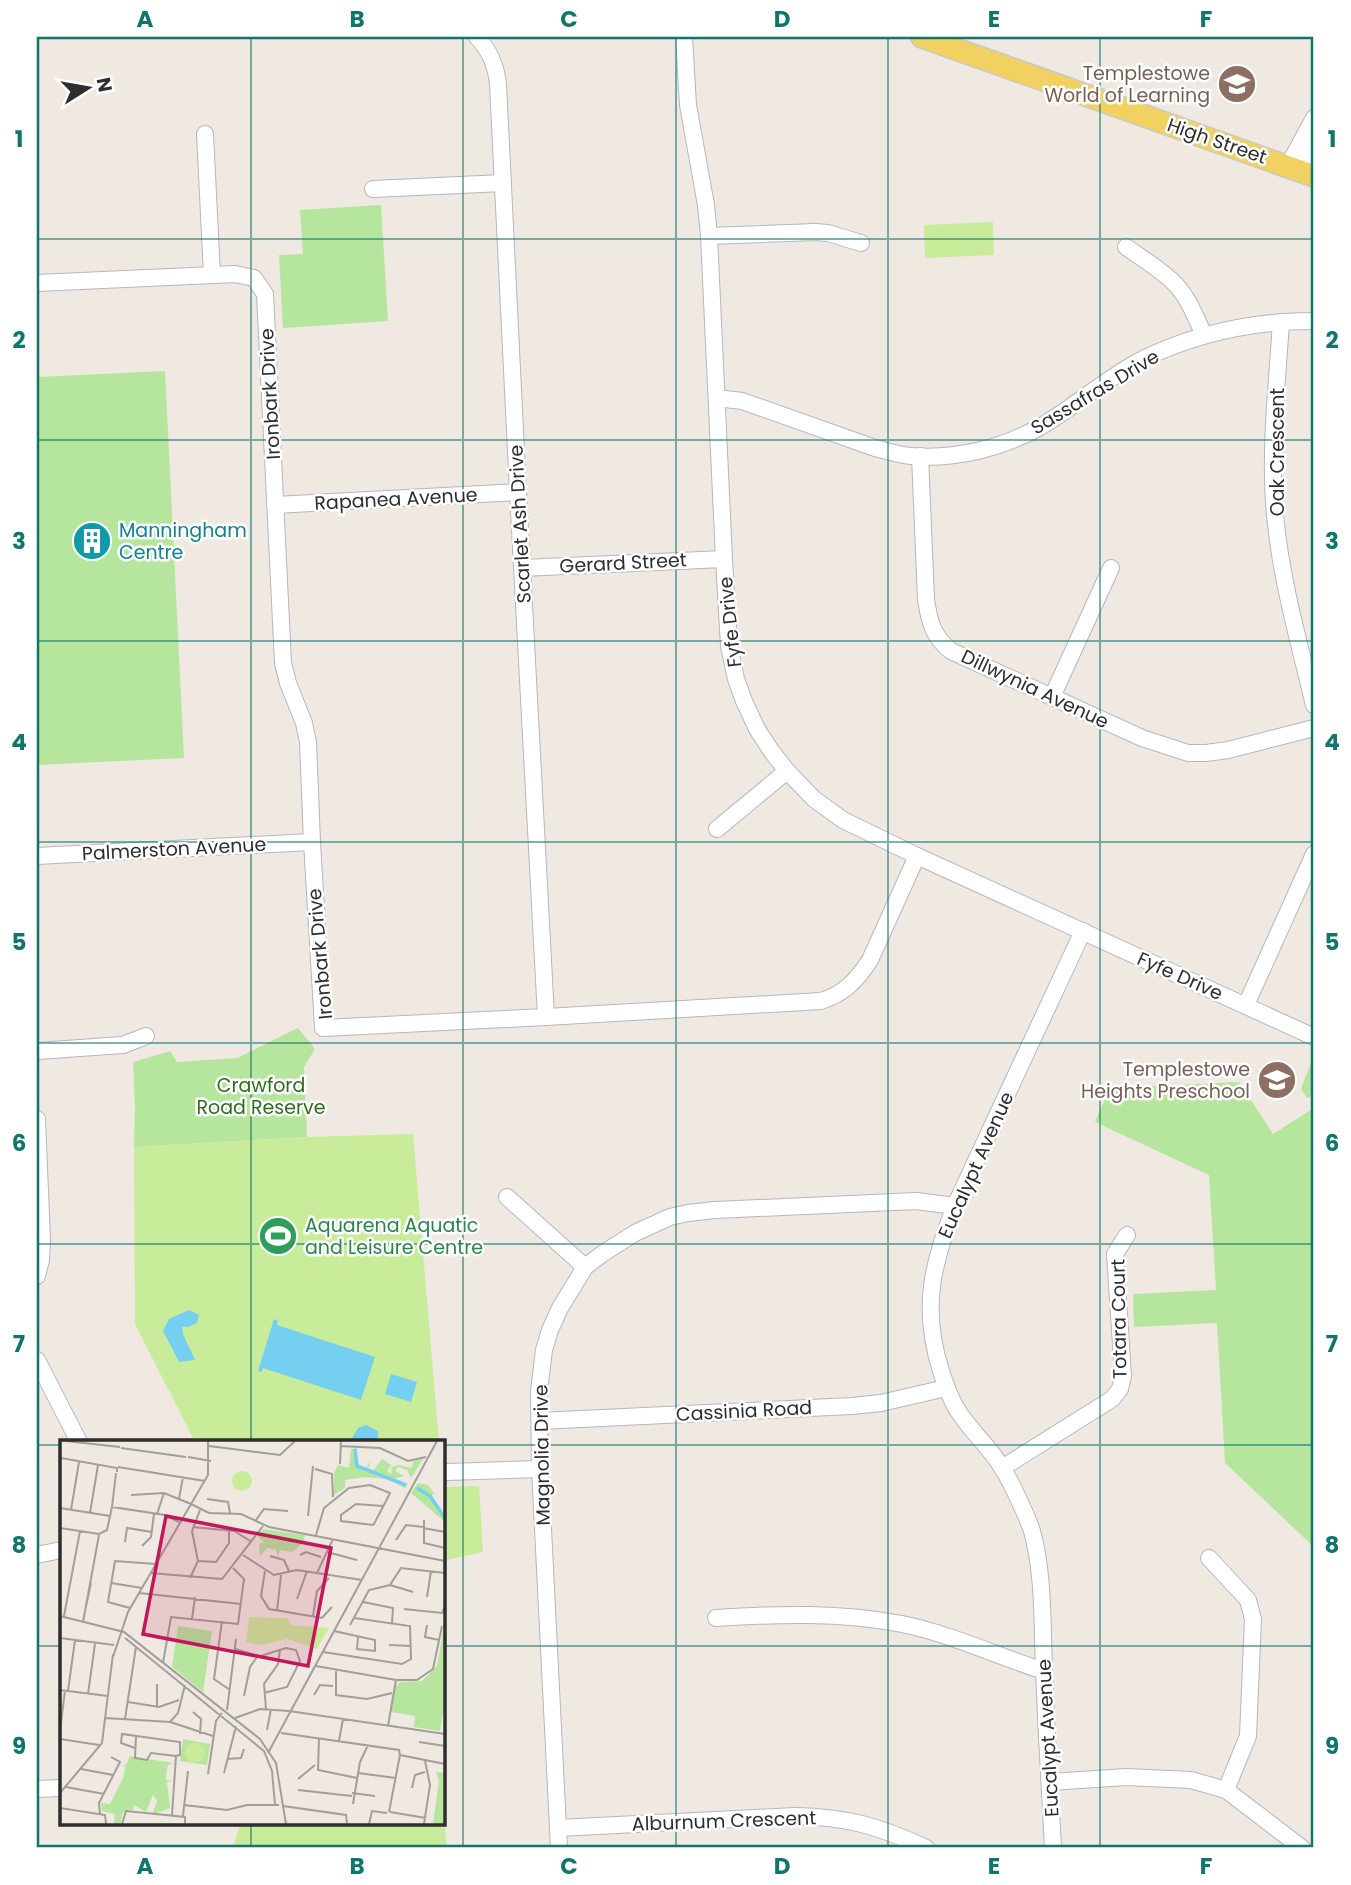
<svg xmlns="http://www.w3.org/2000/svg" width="1351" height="1885" font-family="Poppins,sans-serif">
  <rect width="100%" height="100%" fill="#efe9e1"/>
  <g fill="#b6e59e">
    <path d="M381,205L388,321L283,328L279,255L303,254L300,210Z"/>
    <path d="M165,371L184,758L37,765V377Z"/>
    <path d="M298,1028L315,1049L304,1067L307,1137L134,1147L135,1104L133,1062L170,1051L177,1062L237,1058Z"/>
    <path d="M1313,1057L1314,1058V1096L1307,1098L1301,1089Z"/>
    <path d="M1239,1082L1273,1134L1314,1108V1547L1225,1463L1217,1323L1134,1327L1133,1294L1216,1290L1209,1175L1095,1122L1110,1088Z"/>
  </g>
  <g fill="#c9ec9a">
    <path d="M993,222L994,255L925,258L924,225Z"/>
    <path d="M413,1134L439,1442H195L135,1324L134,1147L307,1137Z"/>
    <path d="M479,1486L483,1552L446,1560L443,1568V1487Z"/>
    <path d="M443,1812L447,1848H233L240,1824H443Z"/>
  </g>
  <g fill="#75cff0">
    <path d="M189,1310L199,1315L197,1323L188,1327H182C183,1339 191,1349 195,1360L179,1362L163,1331L169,1319Z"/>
    <path d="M274,1319L278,1321L277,1325L375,1357L361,1400L263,1368L261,1372L258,1371Z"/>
    <path d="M391,1374L417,1382L411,1402L385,1394Z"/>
    <path d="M366,1425L378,1431V1442H353L352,1438L358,1428Z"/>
  </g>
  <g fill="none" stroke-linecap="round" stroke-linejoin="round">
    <g stroke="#b4b7c1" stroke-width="18">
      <g id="minor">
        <path d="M477,37C490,51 496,65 498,84L518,492L546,1017"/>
        <path d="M684,37L688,105L706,205L709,236L724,559L729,646L736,679L744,701L757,729L772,752L787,771L814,799L843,820L917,856L1314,1037"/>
        <path d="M205,134L212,275"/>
        <path d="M1288,166L1314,118"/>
        <path d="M1305,172L1314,129"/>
        <path d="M373,189L503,183"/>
        <path d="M709,236L815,232L828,233L861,243"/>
        <path d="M1126,247C1143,259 1162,270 1176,285C1189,299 1196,318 1204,335"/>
        <path d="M37,283L235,274L254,278L265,294L283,663L288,683L304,723L308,742L312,842L323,1028L546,1017L821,1001C844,994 857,980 870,960L917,856"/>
        <path d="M1281,322C1277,386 1269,451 1275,515C1281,580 1299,642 1314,705"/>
        <path d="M717,398L742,401L875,448C887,451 899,455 911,456C955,460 1002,448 1040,427C1076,406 1106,378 1143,359C1197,333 1255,321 1314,321"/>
        <path d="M920,456L926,599C929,621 933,637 951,651L1142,738L1188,753H1206L1228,750L1314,728"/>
        <path d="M275,505L518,492"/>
        <path d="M522,568L724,559"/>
        <path d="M1052,697L1111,568"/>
        <path d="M717,829L787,771"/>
        <path d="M37,856L312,842"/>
        <path d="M1246,1005L1314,854"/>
        <path d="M37,1051L123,1045L146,1036"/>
        <path d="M37,1119L42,1240L41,1260L37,1276"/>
        <path d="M507,1197L585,1267"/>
        <path d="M37,1360L79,1442"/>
        <path d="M540,1421L852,1406L881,1403L946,1388"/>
        <path d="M1002,1468L1112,1399L1120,1389L1123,1376L1115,1254L1127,1235"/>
        <path d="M447,1472L540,1469"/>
        <path d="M37,1555L61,1550"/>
        <path d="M1209,1558L1248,1600L1253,1619L1248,1736L1226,1790"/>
        <path d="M716,1618C778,1614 840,1612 902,1624C951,1634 997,1656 1044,1671"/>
        <path d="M1050,1782L1126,1777L1191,1780L1226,1790L1302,1848"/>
        <path d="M37,1789L61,1788"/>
        <path d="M558,1828L795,1816C847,1817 879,1826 926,1848"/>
        <path d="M559,1848L540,1469L539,1391L544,1350L550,1330L560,1308L585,1267L602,1254L635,1233L670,1217L688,1213L715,1210L916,1201L955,1206"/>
        <path d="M1053,1848C1050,1788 1046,1728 1044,1668C1042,1623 1044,1575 1032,1531C1027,1516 1011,1482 1003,1469C991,1449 973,1433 960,1414C951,1401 946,1386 941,1371C921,1309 932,1264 955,1206L1083,931"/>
      </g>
    </g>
    <g stroke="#c9c9c9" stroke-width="24">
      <path id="major" d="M922,37L1314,176"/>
    </g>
    <use href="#minor" stroke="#fff" stroke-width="16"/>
    <use href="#major" stroke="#f2d163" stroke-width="21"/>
  </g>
  <path fill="none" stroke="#0f766e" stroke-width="2" stroke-opacity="0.55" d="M251,37V1442M463,37V1848M676,37V1848M888,37V1848M1100,37V1848M37,239H1314M37,440H1314M37,641H1314M37,842H1314M37,1043H1314M37,1244H1314M37,1445H61M443,1445H1314M37,1646H61M443,1646H1314M251,1824V1848"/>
  <defs>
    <g id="school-disc" transform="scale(2.0125)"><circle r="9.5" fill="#8d6e63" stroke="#fff"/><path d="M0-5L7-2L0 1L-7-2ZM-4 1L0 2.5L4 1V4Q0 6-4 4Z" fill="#fff"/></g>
    <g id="building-disc" transform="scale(2.0125)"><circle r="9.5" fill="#0f9aa8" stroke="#fff"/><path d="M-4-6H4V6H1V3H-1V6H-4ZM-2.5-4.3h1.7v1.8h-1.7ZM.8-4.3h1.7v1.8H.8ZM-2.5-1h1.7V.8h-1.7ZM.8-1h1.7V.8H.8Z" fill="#fff"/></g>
    <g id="stadium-disc" transform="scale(2.0125)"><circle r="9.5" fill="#2e9e5b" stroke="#fff"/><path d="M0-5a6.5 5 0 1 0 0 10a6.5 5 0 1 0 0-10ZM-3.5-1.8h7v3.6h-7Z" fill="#fff"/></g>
  </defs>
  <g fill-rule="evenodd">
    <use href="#school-disc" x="1237" y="84"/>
    <use href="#building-disc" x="92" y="541"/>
    <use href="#school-disc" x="1277" y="1080"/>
    <use href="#stadium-disc" x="278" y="1236"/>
  </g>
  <g text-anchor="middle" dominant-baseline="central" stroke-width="5" stroke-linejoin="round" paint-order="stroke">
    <g font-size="19" fill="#785e54" stroke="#fff" text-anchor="end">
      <text x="1210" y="73">Templestowe<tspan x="1210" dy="22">World of Learning</tspan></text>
      <text x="1250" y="1069">Templestowe<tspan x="1250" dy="22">Heights Preschool</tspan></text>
    </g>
    <g font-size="19" fill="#2e2e2e" stroke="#fff">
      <text transform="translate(1217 141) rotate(19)">High Street</text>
      <text transform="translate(1095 392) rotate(-31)">Sassafras Drive</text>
      <text transform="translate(270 394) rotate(-93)">Ironbark Drive</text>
      <text transform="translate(1277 452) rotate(-90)">Oak Crescent</text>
      <text transform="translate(396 499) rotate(-3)">Rapanea Avenue</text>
      <text transform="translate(520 524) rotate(-93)">Scarlet Ash Drive</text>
      <text transform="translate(623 563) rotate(-3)">Gerard Street</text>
      <text transform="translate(730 622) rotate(-96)">Fyfe Drive</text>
      <text transform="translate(1035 689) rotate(25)">Dillwynia Avenue</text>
      <text transform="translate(174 849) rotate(-3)">Palmerston Avenue</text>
      <text transform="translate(320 954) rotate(-95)">Ironbark Drive</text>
      <text transform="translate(1180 976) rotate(24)">Fyfe Drive</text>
      <text transform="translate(976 1165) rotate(-66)">Eucalypt Avenue</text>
      <text transform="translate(1119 1319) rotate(-91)">Totara Court</text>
      <text transform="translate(744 1411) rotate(-3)">Cassinia Road</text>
      <text transform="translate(542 1455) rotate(-91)">Magnolia Drive</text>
      <text transform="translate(1048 1738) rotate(-93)">Eucalypt Avenue</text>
      <text transform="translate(724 1821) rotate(-2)">Alburnum Crescent</text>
    </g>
    <g font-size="19" fill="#0d838f" stroke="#fff" text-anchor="start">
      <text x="119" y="530">Manningham<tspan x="119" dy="22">Centre</tspan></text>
    </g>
    <g font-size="19" fill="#2c6e1b" stroke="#fff">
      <text x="261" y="1085">Crawford<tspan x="261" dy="22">Road Reserve</tspan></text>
    </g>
    <g font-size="19" fill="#27864d" stroke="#fff" text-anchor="start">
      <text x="305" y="1225">Aquarena Aquatic<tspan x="305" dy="22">and Leisure Centre</tspan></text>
    </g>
  </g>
  <g transform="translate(60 1440)">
    <rect width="385" height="385" fill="#efe9e1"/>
    <path d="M297,8L296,25L306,29L311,20L308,30L312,32L322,19L331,25L327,31L332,34L331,27L339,25L351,28L354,21L363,19L351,38L347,30L338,27L335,31L344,36L333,39L348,44L345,48L327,39L305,37L285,40V48L274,55V33L278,25L289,28L291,9ZM358,43L368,45L374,53L371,56L385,82L351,53ZM203,89L245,95L243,103L232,112L220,110L218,117L216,110L207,108L200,117L199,104L204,102L198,97ZM385,181V262L380,291L354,287L355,276L331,272L335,247L340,242L362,241L377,226ZM118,186L152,191L143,252L112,227ZM123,299L150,304L147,325L120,321ZM70,316L113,323L108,325L106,334V340H112L107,342L110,368L92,375L97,361L93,355L86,372L74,365L73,370L63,372L60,384H54L55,374L42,371L41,363L50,364L64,336L65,326L59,325H66ZM376,332L385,333V384H373L379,341Z" fill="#b6e59e"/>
    <path d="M172 41a10 10 0 1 1 20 0a10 10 0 1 1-20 0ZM189,177L227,178L232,185L269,188L257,209L227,199L201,205L186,202ZM125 313a10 10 0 1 1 20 0a10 10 0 1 1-20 0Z" fill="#c9ec9a"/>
    <path fill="none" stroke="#75cff0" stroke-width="3.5" d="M295,9L297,26L346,45M357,48L370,56L385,78"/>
    <path fill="none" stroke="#a29e99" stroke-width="2" d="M6,1L60,7M149,6L220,15L235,1M280,6L320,8L348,21L366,17M61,8L126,17M128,17L151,21M1,18L57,28V32M280,24L281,1M58,27L145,41M255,29L272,34L273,57M71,55L104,53L131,64M119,59L123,37M147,59L168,62L170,73M131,64L149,73L181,74L209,87L385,121M52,67L56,33M0,68L50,76M11,70L19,22M30,73L38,25M97,74L104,53M248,76L253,26M196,80L204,69L228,71M364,80V103L385,108M133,87L174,91L192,102M0,88L39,94M363,88L385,92M39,94L47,90L52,67L105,75L119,82M256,95L264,68L289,48L310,45L330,53L327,59L314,84L313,85L281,81V75L296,64L323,66M336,100L346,85L363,87M65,102L67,88L92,92M82,106L91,97L94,74M267,112L297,120M183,115L214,135L237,130L302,140M240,115L246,112L261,117M210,116L224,120L229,131M138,121L156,122L169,103V91M205,131L201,156L209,169L262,178L272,167M90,133L162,139L203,86M257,133L273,99M130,138L138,121L132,91L140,70M51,143L82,148M330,145L353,152M79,153L181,164M367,157L371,131M237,159L247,131M303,162L333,168L332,183M70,168L48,162L55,121L96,124M344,169L382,173L385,165M25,171L31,143M217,171L221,135M0,176L64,192L200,299L216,323L226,384M4,176L20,91M253,176L257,151L269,138M132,179L135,157M162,181L154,239L170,250M23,182L39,95M290,185L309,150L330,145L341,128L385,133M367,185L365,197L379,200M274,191L315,200V211L297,209L298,197M0,198L54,205M65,198L204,311L212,331L215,365M329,205L351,206M175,209L199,216M263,212L342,224L351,219L350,186L294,178M53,217L68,172L148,35V1M103,223L111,177L178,184L184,139L173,128M256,226L336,240M276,229V255L307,259L332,253M0,250L48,256M8,251L15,200M28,254L35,204M254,255L260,245L273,246M184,256L190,227L197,217L226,208L236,210L240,221L227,247L204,253M68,262L99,267L119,260M97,266V244M206,269L204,244L218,224L220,210M167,270L176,199M229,271L385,294M133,272L141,279L140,294M45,278L110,282L118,273L125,245M175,278L200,269L229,271M65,279L76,207M110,282L153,296M328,286L336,240H357L373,229L382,186M0,290L5,251M207,290L211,269M221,293L339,310L340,315M76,297L75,318L87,320L91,313L116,316M259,298L258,330L297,338M0,299L39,305M279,301L283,279M359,302L385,306M75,308L61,303L62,294L120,302V315L116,316M208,313L377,1M340,315L385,324M167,319L181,318L184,309M21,329L53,335M164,333L176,286M298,333L336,338M148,334L156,281L162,273M238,339L255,325M6,347L44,354M352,348L355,335L365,332M238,350L292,356M0,353L42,303L53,214M292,353L315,356M293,364L300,322L308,305M124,365L167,370L187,365H219M223,366L286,375L287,384M0,368L45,375L46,384M329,372L340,315M330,372L366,378M40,374L39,363L60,322L51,317M112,375L116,316M123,376L128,331M62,384L66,371L125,377V384M309,384L312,371L327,373M364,384L370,345L365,321"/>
    <path fill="#c2185b" fill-opacity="0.15" stroke="#c2185b" stroke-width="3.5" d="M106,76L271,108L248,226L83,194Z"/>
    <rect width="385" height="385" fill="none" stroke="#2e2e2e" stroke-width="3.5"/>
  </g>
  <rect width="1351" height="1885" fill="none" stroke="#ffffff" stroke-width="77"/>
  <g transform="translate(88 88) rotate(79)" stroke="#ffffff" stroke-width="5" paint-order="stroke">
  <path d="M0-5L12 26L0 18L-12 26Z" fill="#2e2e2e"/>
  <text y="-10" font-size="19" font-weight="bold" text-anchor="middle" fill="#2e2e2e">N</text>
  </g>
  <rect x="38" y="38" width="1274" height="1808" fill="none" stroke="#0f766e" stroke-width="2.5"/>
  <g font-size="23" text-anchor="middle" font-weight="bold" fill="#0f766e">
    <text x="145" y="27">A</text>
    <text x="357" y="27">B</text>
    <text x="569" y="27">C</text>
    <text x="782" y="27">D</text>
    <text x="994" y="27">E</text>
    <text x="1206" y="27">F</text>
    <text x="19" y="147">1</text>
    <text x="1332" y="147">1</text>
    <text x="19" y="348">2</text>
    <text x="1332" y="348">2</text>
    <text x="19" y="549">3</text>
    <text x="1332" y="549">3</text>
    <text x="19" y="750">4</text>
    <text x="1332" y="750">4</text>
    <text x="19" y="950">5</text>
    <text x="1332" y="950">5</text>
    <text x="19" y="1151">6</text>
    <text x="1332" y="1151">6</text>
    <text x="19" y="1352">7</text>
    <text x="1332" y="1352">7</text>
    <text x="19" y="1553">8</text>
    <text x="1332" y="1553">8</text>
    <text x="19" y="1754">9</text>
    <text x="1332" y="1754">9</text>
    <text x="145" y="1874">A</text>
    <text x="357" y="1874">B</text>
    <text x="569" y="1874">C</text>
    <text x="782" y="1874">D</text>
    <text x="994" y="1874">E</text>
    <text x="1206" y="1874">F</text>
  </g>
</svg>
